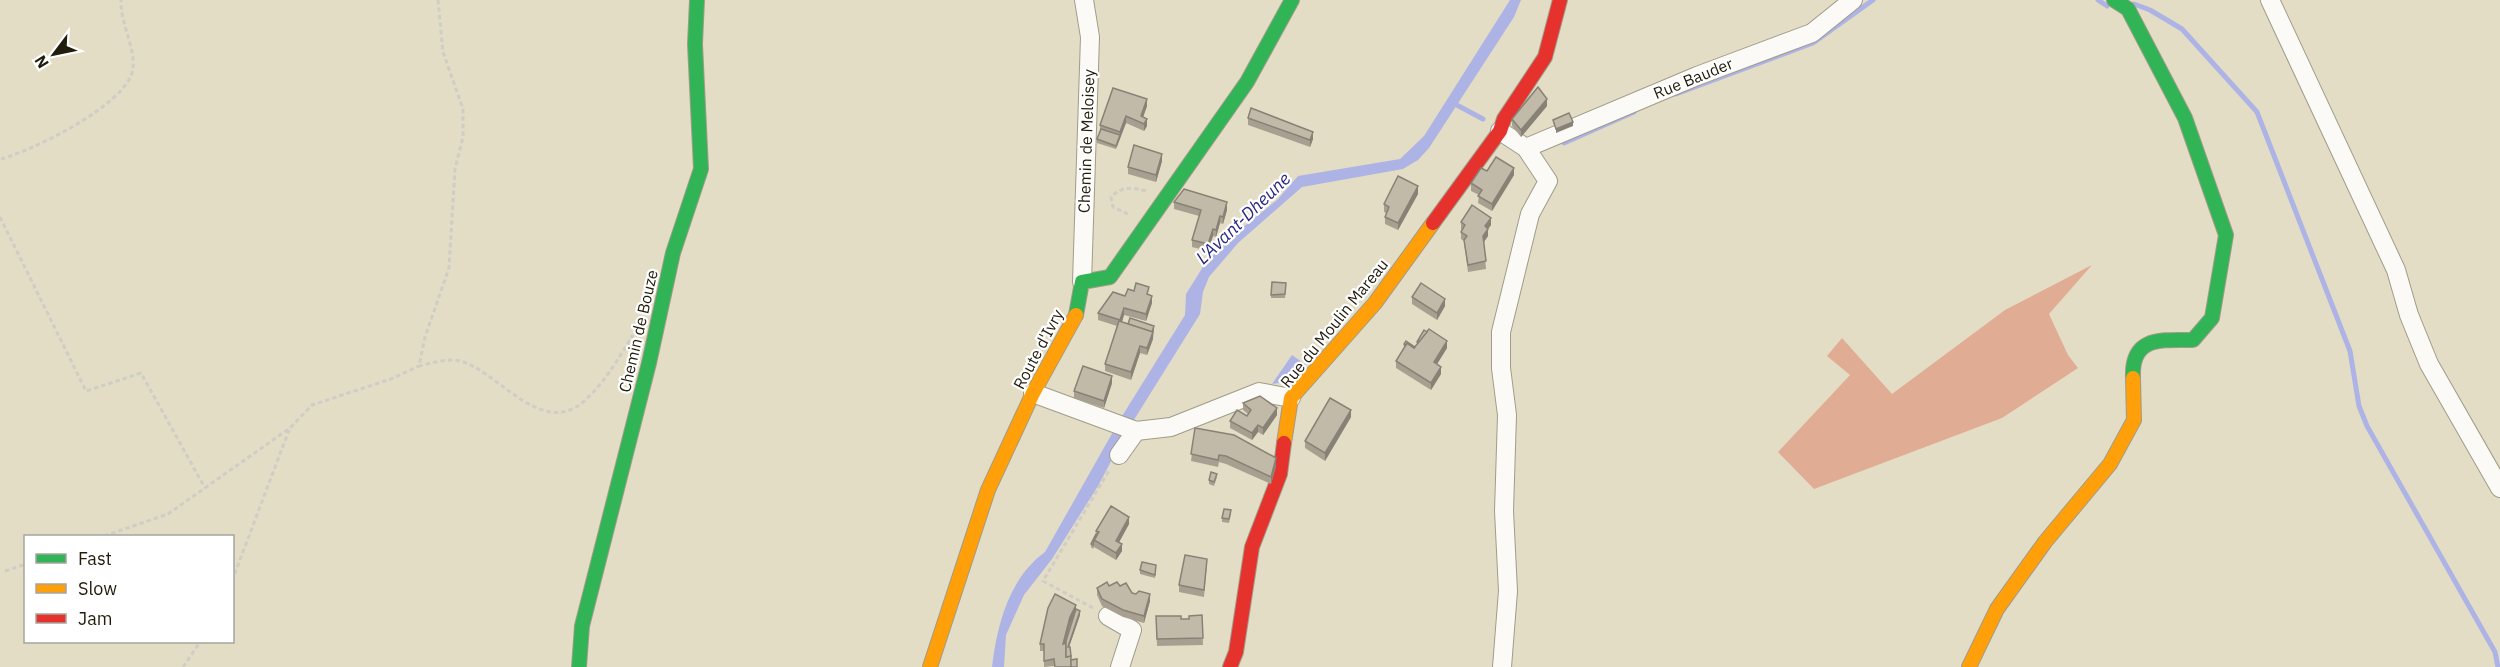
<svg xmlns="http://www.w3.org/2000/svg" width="2500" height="667" font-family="'IBM Plex Sans',sans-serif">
  <rect width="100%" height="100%" fill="#e3ddc5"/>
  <path fill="#e0ac93" d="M2092,265L2049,314L2068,355L2078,368L2002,418L1814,489L1778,452L1850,375L1827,356L1842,338L1892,394L2005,310Z"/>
  <g fill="#adb4e5">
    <path d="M1510,0H1521L1514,17L1429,148L1418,160L1403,169L1302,187L1238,243L1209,277L1203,292L1200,314L1132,423L1119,421L1185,315L1186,294L1206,262L1237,232L1277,200L1298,176L1400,159L1424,136Z"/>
    <path d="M1292,355L1306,365L1293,381L1272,384Z"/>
    <path d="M1114,430L1125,435L1098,486L1052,559L1024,595L1006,635L1004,667H992C997,625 1009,578 1045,552Z"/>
  </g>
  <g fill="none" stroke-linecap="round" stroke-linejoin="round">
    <g stroke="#adb4e5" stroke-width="5">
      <path d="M2098,0L2107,6"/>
      <path d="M2134,4L2150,10L2182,29L2257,112L2350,351L2359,406L2367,426L2495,652L2498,667"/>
      <path d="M1676,94L1813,43L1873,0"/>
      <path d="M1453,103L1483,119"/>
      <path d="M1564,143L1634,112"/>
    </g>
    <g stroke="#a09c8a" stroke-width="20">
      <g id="street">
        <path d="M2270,0L2396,270L2409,315L2429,364L2500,488"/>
        <path d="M1500,131L1526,148L1548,181L1530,214L1501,332V368L1507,415L1504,511L1508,591L1502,667"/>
        <path d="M1526,148L1697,76L1812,33L1853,0"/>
        <path d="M1082,282L1090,37L1084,0"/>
        <path d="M1033,393L1136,431L1171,427L1259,392L1291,398"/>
        <path d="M1119,455L1136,431"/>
        <path d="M1108,616L1132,630L1120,667"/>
      </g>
    </g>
    <g stroke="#a09c8a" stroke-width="16">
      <g id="fast">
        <path d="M2114,0L2128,9L2185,118L2226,235L2212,318L2193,340C2161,340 2131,336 2133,378"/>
        <path d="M1076,315L1082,282L1110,277L1247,82L1292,0"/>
        <path d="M579,667L582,626L649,363L673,253L701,169L695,44L697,0"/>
      </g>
    </g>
    <g stroke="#a09c8a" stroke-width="16">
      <g id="slow">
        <path d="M1284,443L1291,398L1375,303L1433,223"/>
        <path d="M930,667L988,490L1033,393L1076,315"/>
        <path d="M1969,667L1997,609L2045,542L2110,464L2134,420L2133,378"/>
      </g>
    </g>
    <g stroke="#a09c8a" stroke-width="16">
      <g id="jam">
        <path d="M1433,223L1500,131L1504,119L1545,57L1560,0"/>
        <path d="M1230,667L1236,652L1252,547L1280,474L1284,443"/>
      </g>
    </g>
    <g stroke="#cfcdc6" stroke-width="3" stroke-dasharray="4.5 3" stroke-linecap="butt">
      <path d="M438,0L443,52L463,109V137L455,169L449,268L425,337L419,366C432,363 447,358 460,361C497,370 541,438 583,402C604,384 618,359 633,335"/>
      <path d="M1,159C34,150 130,103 133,68C135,46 120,23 121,0"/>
      <path d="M1128,214L1113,207L1111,197C1122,186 1131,187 1146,191"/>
      <path d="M0,217L86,391L141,373L205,488"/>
      <path d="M104,536L168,514L290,428L312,405L391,379L419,366"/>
      <path d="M5,571L26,564"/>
      <path d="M232,581L289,430"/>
      <path d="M1093,608L1043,581L1110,469"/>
      <path d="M183,667L200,642"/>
    </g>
    <use href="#street" stroke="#fbfaf6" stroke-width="18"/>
    <use href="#fast" stroke="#30b455" stroke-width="14"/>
    <use href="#slow" stroke="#ff9f0a" stroke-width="14"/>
    <use href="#jam" stroke="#e5322d" stroke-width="14"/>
  </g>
  <g fill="#a7a090">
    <path d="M1147,106L1143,117L1147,126L1144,131L1126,123L1116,149L1097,143V139L1100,131V125Z"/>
    <path d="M1547,106L1521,137L1512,126V119Z"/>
    <path d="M1248,118L1313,139L1310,147L1248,125Z"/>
    <path d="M1162,161L1156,182L1128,174V167Z"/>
    <path d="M1487,171L1514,175L1492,211L1478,203L1479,195L1471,191V183Z"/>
    <path d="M1418,194L1398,230L1385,224V217L1386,213L1384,212V204Z"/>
    <path d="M1174,202L1227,210L1223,224L1220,223L1216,237L1213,236L1208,251L1192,247V240L1199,216L1174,209Z"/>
    <path d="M1461,222L1491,225L1488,229V236L1484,242L1486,269L1468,272L1464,241L1461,239V232L1462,230L1461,229Z"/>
    <path d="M1272,282L1286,283L1285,298H1271Z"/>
    <path d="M1149,295L1152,303L1146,321L1124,315L1122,322L1154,329L1153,333V339L1147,355L1140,353L1131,380L1105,371V364L1117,326L1098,320V313L1125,296Z"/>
    <path d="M1412,297L1445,306L1437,320L1412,304Z"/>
    <path d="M1417,342L1447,348L1437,364L1441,374L1431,390L1396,368V361L1404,348V344L1415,347L1417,345Z"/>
    <path d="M1112,383L1104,408L1074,398V391Z"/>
    <path d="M1243,403L1277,415L1263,435L1258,432L1252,440L1230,428V421L1247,416L1248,414L1243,410Z"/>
    <path d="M1351,417L1325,461L1305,448V441Z"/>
    <path d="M1195,428L1276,466L1271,484L1226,464L1219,462L1218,467L1191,461Z"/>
    <path d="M1217,477L1214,486L1209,484V480Z"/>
    <path d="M1231,514L1229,523L1222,522V518Z"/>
    <path d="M1129,524L1119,542L1122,551L1116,560L1094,547L1093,549L1091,547V544L1096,534V531Z"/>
    <path d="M1207,563L1204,597L1179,592V585Z"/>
    <path d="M1156,569L1155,578L1140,574V570Z"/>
    <path d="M1109,586H1120L1132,593L1150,601L1144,623L1123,617L1102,606L1097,595V588Z"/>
    <path d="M1076,609L1080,615L1069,647L1054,666L1044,667V651H1040V644Z"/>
    <path d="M1202,615L1203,645L1157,646L1156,616L1181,619H1189Z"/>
  </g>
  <g fill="#888276">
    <path d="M1147,99V106L1141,123V116Z"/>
    <path d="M1547,99V106L1521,137V130Z"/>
    <path d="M1126,116V123L1116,149L1120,132Z"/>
    <path d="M1147,119V126L1144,131V124Z"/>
    <path d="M1573,122V126L1556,133V129Z"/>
    <path d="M1313,132V139L1310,147V140Z"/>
    <path d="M1162,154V161L1156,182V175Z"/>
    <path d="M1514,168V175L1492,211V204Z"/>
    <path d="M1418,186V194L1398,230V223Z"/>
    <path d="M1227,202V210L1223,224V217Z"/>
    <path d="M1220,216V223L1216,237V230Z"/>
    <path d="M1491,218V225L1485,233L1488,229V236L1483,243V236L1485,226Z"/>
    <path d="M1213,229V236L1208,251V244Z"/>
    <path d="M1152,296V303L1146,321V314Z"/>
    <path d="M1445,299V306L1437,320V313Z"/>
    <path d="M1124,308V315L1120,328V320Z"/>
    <path d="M1154,326L1153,339L1147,355V348Z"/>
    <path d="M1447,341V348L1434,369V362Z"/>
    <path d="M1140,346V353L1131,380V372Z"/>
    <path d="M1441,367V374L1431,390V383Z"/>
    <path d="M1112,376V383L1104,408V401Z"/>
    <path d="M1277,408V415L1263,435V428Z"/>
    <path d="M1351,410V417L1325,461V453Z"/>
    <path d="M1258,425V432L1252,440V433Z"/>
    <path d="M1276,458V466L1271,484V477Z"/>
    <path d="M1129,517V524L1116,548V541Z"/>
    <path d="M1122,544V551L1116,560V553Z"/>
    <path d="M1150,594V601L1144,623V616Z"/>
    <path d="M1076,605V612L1070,624L1064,647L1063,644L1070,617Z"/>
    <path d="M1080,611V615L1068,650V647Z"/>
  </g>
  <g fill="#c2baa8" stroke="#888276" stroke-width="1.5">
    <path d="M1538,87L1547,99L1521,130L1512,119Z"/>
    <path d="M1113,88L1147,99L1141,116L1147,119L1144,124L1126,116L1120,132L1100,125Z"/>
    <path d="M1251,108L1313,132L1310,140L1248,118Z"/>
    <path d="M1569,113L1573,122L1556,129L1553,120Z"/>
    <path d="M1101,129L1120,135L1116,146L1097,139Z"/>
    <path d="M1134,145L1162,154L1156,175L1128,167Z"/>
    <path d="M1496,157L1514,168L1492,204L1478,196L1482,190L1471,183L1481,168L1487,171Z"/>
    <path d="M1398,176L1418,186L1398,223L1385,217L1389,207L1384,204Z"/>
    <path d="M1184,189L1227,202L1223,217L1220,216L1216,230L1213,229L1208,244L1192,240L1201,210L1174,202Z"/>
    <path d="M1472,205L1491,218L1485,226L1488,229L1483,236L1486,261L1468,265L1464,240L1467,236L1461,232L1465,225L1461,222Z"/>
    <path d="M1272,282L1286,283L1285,294L1271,295Z"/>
    <path d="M1136,283L1149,287L1147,294L1152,296L1146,314L1124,308L1120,320L1098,313L1113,292L1125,296L1128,289L1134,291Z"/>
    <path d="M1421,283L1445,299L1437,313L1412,297Z"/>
    <path d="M1130,318L1154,326L1152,332L1128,324Z"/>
    <path d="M1119,321L1153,332L1147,348L1140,346L1131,372L1105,364Z"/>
    <path d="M1429,329L1447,341L1434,362L1441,367L1431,383L1396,361L1407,343L1414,348Z"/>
    <path d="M1424,330L1427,332L1418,343L1417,342Z"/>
    <path d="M1406,341L1415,347L1414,348L1407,343L1405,346L1404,344Z"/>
    <path d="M1083,366L1112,376L1104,401L1074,391Z"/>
    <path d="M1260,396L1277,408L1263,428L1258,425L1252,433L1230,421L1237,410L1247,416L1251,410L1243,403Z"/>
    <path d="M1330,398L1351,410L1325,453L1305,441Z"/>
    <path d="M1195,428L1234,435L1276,458L1271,477L1226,456L1219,455L1218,460L1191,454Z"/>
    <path d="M1211,472L1217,474L1214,482L1209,480Z"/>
    <path d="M1111,506L1129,517L1116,541L1122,544L1116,553L1094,540L1099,532L1096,531Z"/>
    <path d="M1224,509L1231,510L1229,519L1222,518Z"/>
    <path d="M1096,534L1097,535L1094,540L1093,545L1091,544Z"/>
    <path d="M1185,555L1207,559L1204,590L1179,585Z"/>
    <path d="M1142,562L1156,565L1155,575L1140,570Z"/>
    <path d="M1107,582L1109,586L1117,582L1120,586L1126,583L1132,593L1136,594L1139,591L1150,594L1144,616L1123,610L1102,599L1097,588Z"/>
    <path d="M1055,594L1076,605L1070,617L1063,644L1066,643V657L1071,656V667H1055L1054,659L1044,661V644H1040L1048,608Z"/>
    <path d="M1076,609L1080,611L1068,647H1070L1071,656L1066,657V643L1065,644Z"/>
    <path d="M1202,615L1203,638L1157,639L1156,616H1181V619H1189V616Z"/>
    <path d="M1077,659V667H1071V660Z"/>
  </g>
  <g text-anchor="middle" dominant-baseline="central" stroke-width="4.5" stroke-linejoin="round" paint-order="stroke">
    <g font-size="16" fill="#211d0c" stroke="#fff">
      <text transform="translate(1693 78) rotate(-22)">Rue Bauder</text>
      <text transform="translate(1086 141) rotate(-88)">Chemin de Meloisey</text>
      <text transform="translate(1334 323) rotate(-51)">Rue du Moulin Mareau</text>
      <text transform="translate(638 331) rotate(-77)">Chemin de Bouze</text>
      <text transform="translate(1038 349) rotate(-62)">Route d'Ivry</text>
    </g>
    <g font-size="18" font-style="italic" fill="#2a2883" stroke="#fff">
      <text transform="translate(1243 218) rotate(-44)">L'Avant-Dheune</text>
    </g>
  </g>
  <rect x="24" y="535" width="210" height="108" fill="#ffffff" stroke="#a6a59e" stroke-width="1.5"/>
  <rect x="36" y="554" width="30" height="9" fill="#30b455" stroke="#a6a59e" stroke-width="1.5"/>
  <text x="78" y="565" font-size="18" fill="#211d0c">Fast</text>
  <rect x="36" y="584" width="30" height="9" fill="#ff9f0a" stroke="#a6a59e" stroke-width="1.5"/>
  <text x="78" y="595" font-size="18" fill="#211d0c">Slow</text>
  <rect x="36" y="614" width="30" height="9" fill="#e5322d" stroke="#a6a59e" stroke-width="1.5"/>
  <text x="78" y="625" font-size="18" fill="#211d0c">Jam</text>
  <g transform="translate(54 54) rotate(238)" stroke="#ffffff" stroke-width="4.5" paint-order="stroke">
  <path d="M0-4.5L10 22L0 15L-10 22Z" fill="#211d0c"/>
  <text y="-9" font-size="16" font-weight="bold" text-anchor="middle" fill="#211d0c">N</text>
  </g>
</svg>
